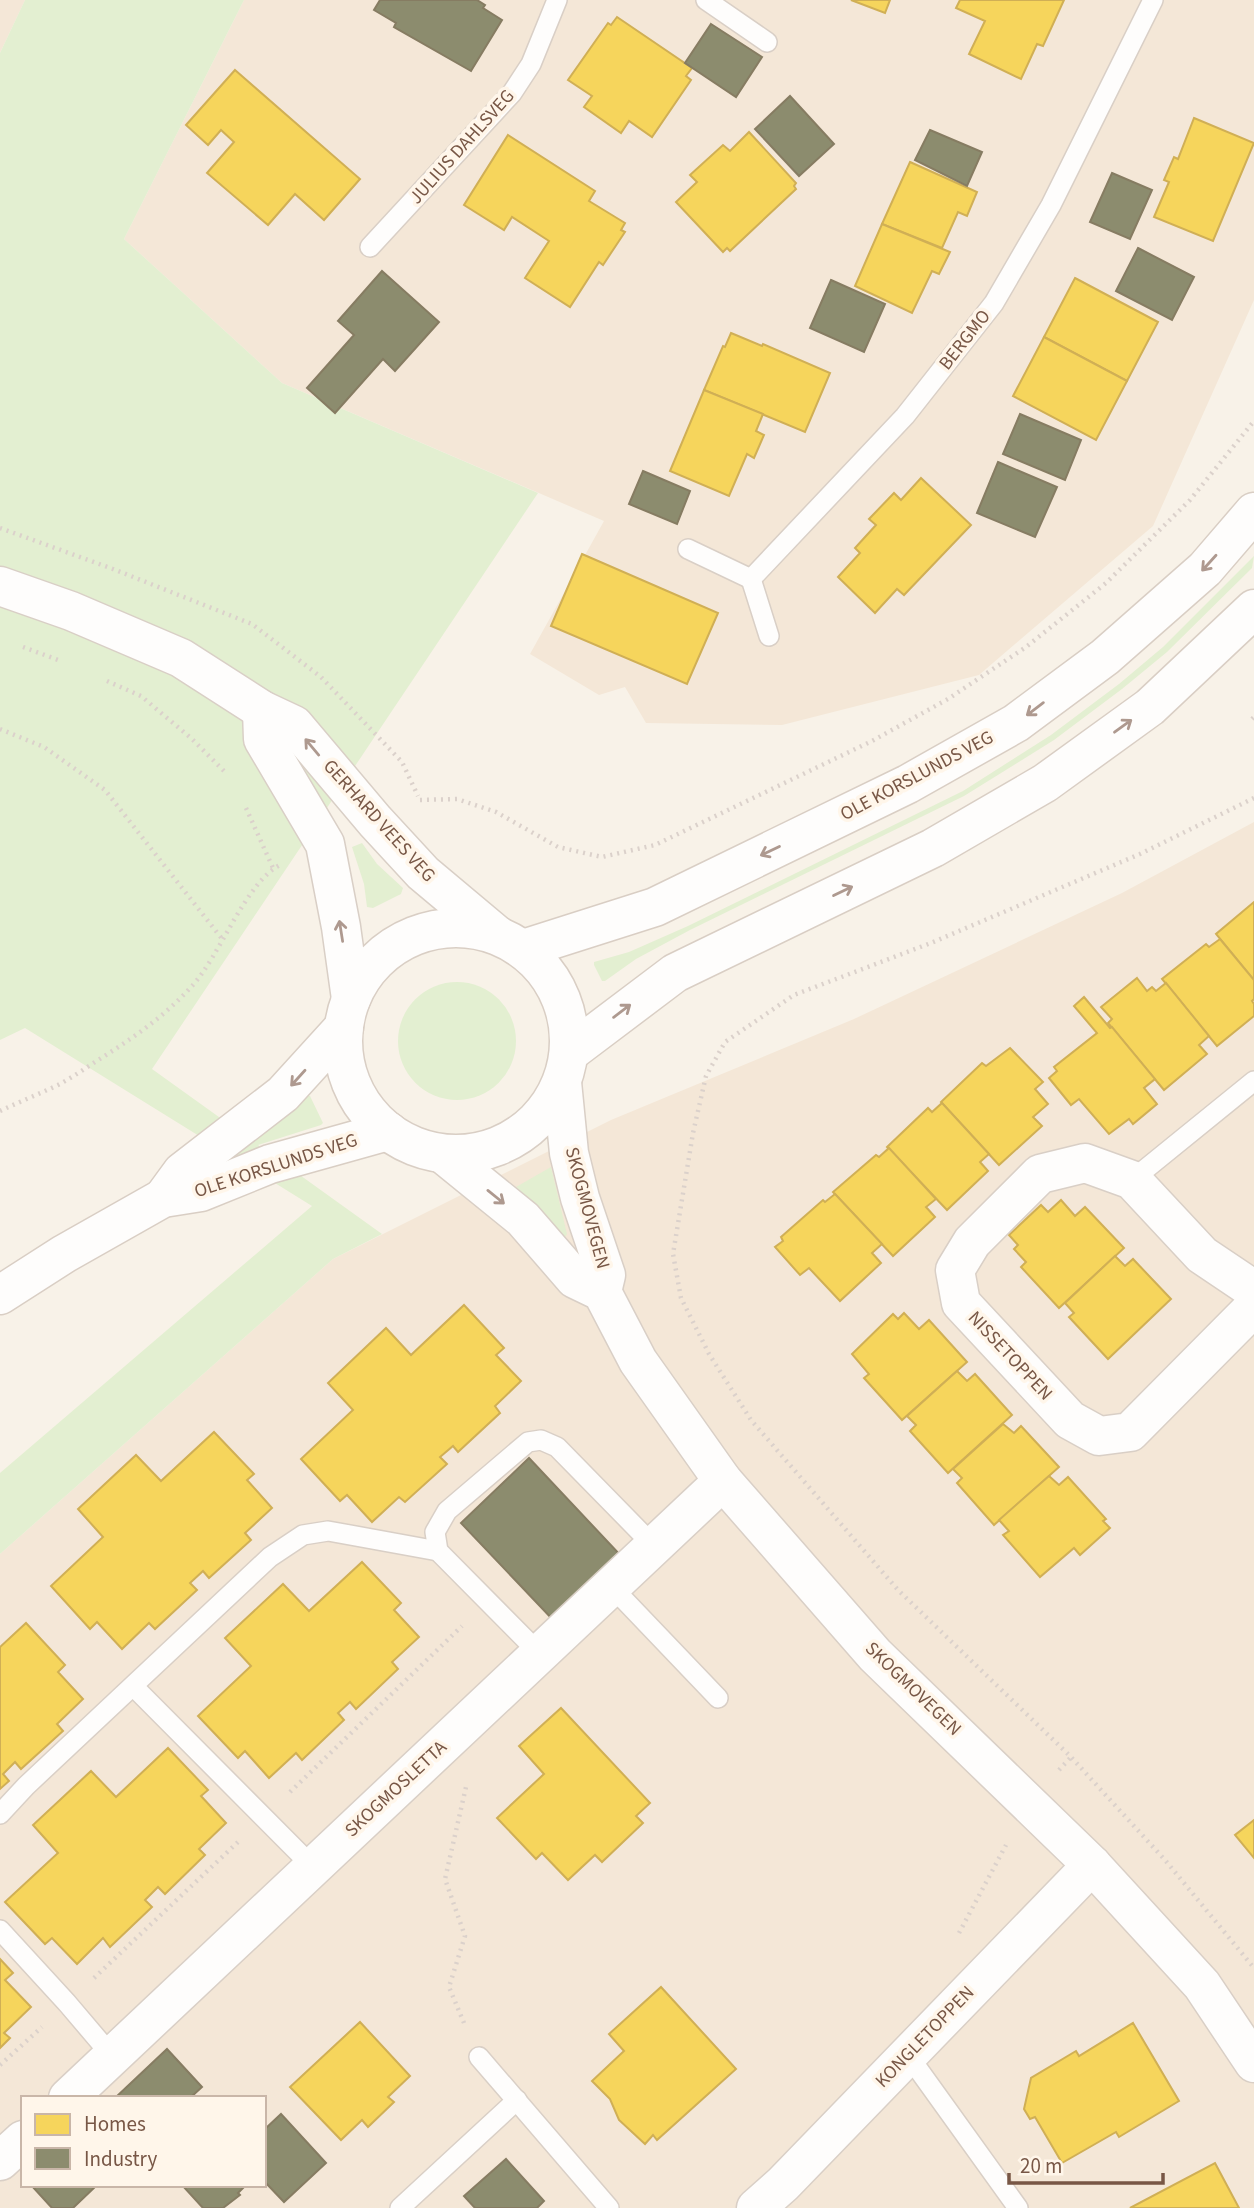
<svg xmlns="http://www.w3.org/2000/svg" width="1254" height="2208" font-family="'Source Sans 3',sans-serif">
  <rect width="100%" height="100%" fill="#f8f2e8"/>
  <g fill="#f4e7d7" fill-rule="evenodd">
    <path d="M0,0H25L0,53Z"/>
    <path d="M244,0H1254V300L1153,526L979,675L782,725L646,723L625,687L599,695L530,654L604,521L282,383L124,239Z"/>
    <path d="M1254,822V2208H0V1554L333,1259L611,1120L854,1019L1122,893ZM23,2098H264V2185H23Z"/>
  </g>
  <g fill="#e3efd1">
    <path d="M25,0H244L124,239L282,383L538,493L152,1069L251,1140L307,1095L310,1096L323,1123L321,1125L258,1145L382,1234L333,1259L0,1554V1473L312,1206L25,1028L0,1040V53Z"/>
    <path d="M1254,556L1252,568L1167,652L1122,689L1054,740L964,796L690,930L636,959L605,981H602L594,965V962L629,952L688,926L963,791L1051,735L1119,684L1163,647Z"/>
    <path d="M362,843L377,864L403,888L401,894L373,908L367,907L364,884L352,847Z"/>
    <circle cx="457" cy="1041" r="59"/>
    <path d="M551,1167L567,1234L565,1237L516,1187Z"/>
  </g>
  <g fill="#f6d55c" stroke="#d0af55" stroke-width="2">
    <path d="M851,0H890L885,13Z"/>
    <path d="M960,0H1064L1043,46L1037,44L1021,79L969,54L985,21L956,8Z"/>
    <path d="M617,17L692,68L686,76L691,80L652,137L629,121L621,133L584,107L592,96L568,80L608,23L611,25Z"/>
    <path d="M235,70L360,179L324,220L295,194L268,225L207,173L234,142L221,130L208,145L186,125Z"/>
    <path d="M1194,118L1254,143L1213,241L1154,217L1169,182L1164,180L1174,157L1178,159Z"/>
    <path d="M749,132L796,183L794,186L796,189L730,251L727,248L723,252L676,202L697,182L690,175L723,145L730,151Z"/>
    <path d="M508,135L595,191L589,201L625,223L621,230L625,232L603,265L599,262L570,307L525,278L549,241L512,217L504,230L464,205Z"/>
    <path d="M910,162L977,192L967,216L958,212L942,248L882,224Z"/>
    <path d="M882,224L950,252L939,274L932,271L912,313L855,286Z"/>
    <path d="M1075,278L1158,322L1127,381L1044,337Z"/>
    <path d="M731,333L762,346L763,344L830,373L805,432L704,390L723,346L725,347Z"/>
    <path d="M1044,337L1127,381L1096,440L1013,396Z"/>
    <path d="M704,390L763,414L756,431L764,435L754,458L747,454L729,496L670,471Z"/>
    <path d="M921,478L971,525L904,595L897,589L875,613L838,577L860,553L855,548L876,525L869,519L894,493L901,500Z"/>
    <path d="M582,554L718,613L687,684L551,626Z"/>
    <path d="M1254,902V980L1216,934Z"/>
    <path d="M1220,939L1254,980V999L1252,1001L1254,1004V1016L1217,1046L1162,979L1206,944L1209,947Z"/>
    <path d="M1137,978L1147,991L1152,987L1156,991L1166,983L1209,1036L1199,1045L1207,1054L1164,1090L1108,1023L1112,1019L1101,1007Z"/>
    <path d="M1084,997L1110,1028L1112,1027L1155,1079L1144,1088L1157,1104L1133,1124L1129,1119L1109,1134L1079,1099L1071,1105L1049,1078L1057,1071L1054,1067L1097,1033L1074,1006Z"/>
    <path d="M1010,1048L1043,1082L1035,1089L1048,1104L1033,1117L1042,1126L999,1165L941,1102L982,1063L986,1066Z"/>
    <path d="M942,1103L989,1154L980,1162L988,1171L947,1210L887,1147L928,1108L932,1112Z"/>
    <path d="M889,1148L936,1199L926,1207L935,1217L893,1256L833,1192L876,1155L879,1157Z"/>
    <path d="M835,1194L882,1244L872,1253L881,1263L840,1301L809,1268L800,1275L775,1247L783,1241L781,1237L823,1200L825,1202Z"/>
    <path d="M1061,1200L1075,1216L1085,1207L1124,1248L1059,1308L1021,1267L1026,1262L1014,1249L1018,1245L1009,1235L1041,1205L1048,1212Z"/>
    <path d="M1115,1256L1125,1266L1133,1259L1171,1299L1108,1359L1069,1317L1074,1313L1065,1303Z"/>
    <path d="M464,1305L504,1348L496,1355L521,1381L495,1406L500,1413L458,1452L453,1446L440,1457L447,1464L405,1502L399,1497L372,1522L347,1495L340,1501L301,1459L353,1410L328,1383L386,1328L411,1355Z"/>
    <path d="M904,1313L919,1329L929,1320L967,1362L902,1420L864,1378L869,1374L852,1354L893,1314L898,1319Z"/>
    <path d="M957,1371L967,1381L975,1374L1012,1415L948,1473L910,1431L916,1425L907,1416Z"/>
    <path d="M1003,1424L1014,1433L1021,1426L1059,1467L994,1525L957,1483L962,1478L953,1469Z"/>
    <path d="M214,1432L254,1474L247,1480L272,1508L245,1533L251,1540L209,1578L203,1571L190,1583L197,1590L155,1629L149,1623L122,1649L97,1622L90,1629L51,1586L103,1537L78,1509L136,1455L161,1481Z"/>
    <path d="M1049,1476L1059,1485L1068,1477L1106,1519L1103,1521L1110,1528L1080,1555L1074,1548L1040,1577L1003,1535L1009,1531L999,1520Z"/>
    <path d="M362,1562L401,1603L394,1610L419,1637L392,1662L398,1669L356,1709L350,1702L338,1713L344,1720L302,1760L296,1753L269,1778L245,1751L238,1758L198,1716L251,1666L225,1638L283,1584L309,1611Z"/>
    <path d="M26,1623L65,1665L58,1672L83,1699L57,1724L63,1731L21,1769L15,1762L3,1774L9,1781L0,1789V1647Z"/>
    <path d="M561,1708L650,1803L636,1816L643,1823L602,1862L595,1855L568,1880L542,1853L536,1859L497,1818L544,1774L519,1746Z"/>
    <path d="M168,1748L208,1790L201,1796L226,1823L199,1849L205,1855L165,1894L158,1887L145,1900L152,1907L110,1947L103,1938L77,1964L52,1938L45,1944L5,1902L58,1853L33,1825L91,1771L116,1797Z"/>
    <path d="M1254,1820V1858L1235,1835Z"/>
    <path d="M0,1959L13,1973L5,1980L31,2007L4,2033L10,2038L0,2048Z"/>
    <path d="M661,1987L736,2069L657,2140L653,2135L645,2144L619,2120L610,2099L592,2081L624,2051L609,2034Z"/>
    <path d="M360,2022L410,2076L388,2097L394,2102L368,2127L362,2120L341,2140L290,2087Z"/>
    <path d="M1133,2023L1179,2101L1119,2137L1116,2132L1062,2163L1035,2117L1030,2119L1024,2109L1031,2078L1076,2051L1079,2056Z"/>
    <path d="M1215,2163L1239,2208H1130Z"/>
  </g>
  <g fill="#8c8c6e" stroke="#867c62" stroke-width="2">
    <path d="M380,0H477L485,5L483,8L502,20L471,71L394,27L396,23L374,10Z"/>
    <path d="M711,24L762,57L736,97L685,63Z"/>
    <path d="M790,96L834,144L799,176L755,129Z"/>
    <path d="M930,130L982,152L967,186L915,160Z"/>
    <path d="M1112,173L1152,190L1130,239L1090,222Z"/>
    <path d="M1138,248L1194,277L1172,320L1116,291Z"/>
    <path d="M382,271L439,322L395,371L383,359L335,413L307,388L354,335L338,321Z"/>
    <path d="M831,280L885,304L864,352L810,328Z"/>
    <path d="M1020,414L1081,440L1065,480L1003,454Z"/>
    <path d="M998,462L1057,487L1035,537L977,513Z"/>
    <path d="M643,471L690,491L677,524L629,504Z"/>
    <path d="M529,1458L623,1558L556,1623L461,1523Z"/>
    <path d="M167,2049L202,2087L190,2098H115Z"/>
    <path d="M281,2114L326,2163L284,2202L264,2181V2130Z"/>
    <path d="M506,2159L544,2201L537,2208H475L464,2196Z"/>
    <path d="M31,2185H97L73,2208H52Z"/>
    <path d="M182,2185H246L238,2193L240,2195L223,2208H203Z"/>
  </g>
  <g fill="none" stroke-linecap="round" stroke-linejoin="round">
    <g stroke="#d9cfc6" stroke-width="22">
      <g id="lane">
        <path d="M706,0L767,42"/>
        <path d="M370,247L512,93L531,64L557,0"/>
        <path d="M688,549L751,579L905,416L994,303L1051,205L1153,0"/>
        <path d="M751,579L769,636"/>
        <path d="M1132,1180L1254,1081"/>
        <path d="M611,1586L718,1698"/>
        <path d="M540,1654L438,1551L435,1532L447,1511L528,1442L541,1440L557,1447L654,1546"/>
        <path d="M134,1687L313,1867"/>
        <path d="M0,1814L26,1786L270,1557L303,1535L328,1531L438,1551"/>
        <path d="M0,1930L67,2003L112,2056"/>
        <path d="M908,2055L1018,2208"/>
        <path d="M479,2057L609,2208"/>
        <path d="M400,2208L517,2100"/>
      </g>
    </g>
    <g stroke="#d9cfc6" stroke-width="41">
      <g id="street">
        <path d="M0,586L71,611L181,658L262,710L294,725L375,821L423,873L497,935"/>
        <path d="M262,710L263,739L325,844L341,927L351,999"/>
        <path d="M562,1082L569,1153L580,1198L606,1275L602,1292"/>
        <path d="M443,1154L523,1219L575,1279L602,1292L638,1361L723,1481L875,1655L1092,1865L1202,1985L1254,2063"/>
        <path d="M1254,1290L1202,1255L1132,1180L1085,1163L1040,1174L972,1242L955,1270L961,1303L1070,1420L1099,1436L1130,1432L1254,1307"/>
        <path d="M68,2098L723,1481"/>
        <path d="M0,2161L23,2140"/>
        <path d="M756,2208L783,2184L1092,1865"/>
      </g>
    </g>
    <g stroke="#d9cec4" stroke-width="41">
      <g id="secondary">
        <circle cx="456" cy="1041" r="113"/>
        <path d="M523,949L655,907L908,784L1016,723L1105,657L1205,569L1254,512"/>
        <path d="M569,1053L675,973L933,848L1045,783L1150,707L1254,609"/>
        <path d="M163,1198L182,1172L283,1094L344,1027"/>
        <path d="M0,1295L64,1254L163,1198L201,1192L270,1164L388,1131"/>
      </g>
    </g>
    <g stroke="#dbd1cb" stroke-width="4.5" stroke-dasharray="2 5" stroke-linecap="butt">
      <path d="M0,528L113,569L252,624L321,677L402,762L418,796"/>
      <path d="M23,647L61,661"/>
      <path d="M107,681L141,696L191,738L226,773"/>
      <path d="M1252,719L1254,717"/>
      <path d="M0,729L44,747L105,790L223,940"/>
      <path d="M1254,798L1140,854L931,943L794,995L725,1042L706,1076L693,1133L673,1254L681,1298L709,1354L751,1420L898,1590L1071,1757L1165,1860L1254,1968"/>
      <path d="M420,800L457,799L496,812L558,847L602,857L655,845L872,741L948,699L1026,647L1106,583L1190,500L1254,421"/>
      <path d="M246,808L273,868"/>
      <path d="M0,1111C19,1102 39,1094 58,1085C71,1078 83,1070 95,1062C130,1040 163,1018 191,987C220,957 246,880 282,864"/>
      <path d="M1059,1770L1071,1757"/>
      <path d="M290,1792L462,1626"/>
      <path d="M959,1933L1006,1845"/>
      <path d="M94,1978L238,1842"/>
      <path d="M464,2023L449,1987L465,1936L445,1879L466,1787"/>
      <path d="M0,2065L42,2027"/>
    </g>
    <use href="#lane" stroke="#fefdfc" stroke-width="19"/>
    <use href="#street" stroke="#fefdfc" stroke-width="38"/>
    <use href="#secondary" stroke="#fefdfc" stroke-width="38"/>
  </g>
  <defs><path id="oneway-shaft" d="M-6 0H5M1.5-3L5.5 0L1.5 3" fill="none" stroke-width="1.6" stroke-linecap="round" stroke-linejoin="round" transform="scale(1.75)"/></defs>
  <g stroke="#ae998f">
    <use href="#oneway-shaft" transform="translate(1209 563) rotate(132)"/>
    <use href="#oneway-shaft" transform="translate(1035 709) rotate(143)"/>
    <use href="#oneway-shaft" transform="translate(1123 726) rotate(-36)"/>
    <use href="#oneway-shaft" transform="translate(312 747) rotate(-130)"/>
    <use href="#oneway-shaft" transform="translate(770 851) rotate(154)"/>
    <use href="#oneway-shaft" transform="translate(843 891) rotate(-26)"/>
    <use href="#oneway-shaft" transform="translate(341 931) rotate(-99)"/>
    <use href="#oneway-shaft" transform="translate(622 1011) rotate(-37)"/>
    <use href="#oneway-shaft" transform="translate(298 1078) rotate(132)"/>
    <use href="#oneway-shaft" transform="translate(496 1197) rotate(39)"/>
  </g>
  <g text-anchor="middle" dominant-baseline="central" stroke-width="7" stroke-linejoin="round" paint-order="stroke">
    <g font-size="19" fill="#785746" stroke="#fff6ea">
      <text transform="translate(462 147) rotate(-48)">JULIUS DAHLSVEG</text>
      <text transform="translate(965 340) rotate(-52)">BERGMO</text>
      <text transform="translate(917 776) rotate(-28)">OLE KORSLUNDS VEG</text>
      <text transform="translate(379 821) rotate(48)">GERHARD VEES VEG</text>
      <text transform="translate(276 1166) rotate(-18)">OLE KORSLUNDS VEG</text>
      <text transform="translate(587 1208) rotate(75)">SKOGMOVEGEN</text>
      <text transform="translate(1010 1356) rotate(47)">NISSETOPPEN</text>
      <text transform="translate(913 1689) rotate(44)">SKOGMOVEGEN</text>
      <text transform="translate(396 1789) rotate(-43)">SKOGMOSLETTA</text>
      <text transform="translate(925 2037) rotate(-46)">KONGLETOPPEN</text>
    </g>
  </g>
  <rect x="21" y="2096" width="245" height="91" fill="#fff6ea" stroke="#c9b6a8" stroke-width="2"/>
  <rect x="35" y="2114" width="35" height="21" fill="#f6d55c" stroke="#c9b6a8" stroke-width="2"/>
  <text x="84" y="2131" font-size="21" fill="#785746">Homes</text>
  <rect x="35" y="2148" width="35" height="21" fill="#8c8c6e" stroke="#c9b6a8" stroke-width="2"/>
  <text x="84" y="2166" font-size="21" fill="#785746">Industry</text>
  <path d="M1009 2173v10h154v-10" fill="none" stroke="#785746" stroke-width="3.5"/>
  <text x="1020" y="2173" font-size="21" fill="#785746" stroke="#fff6ea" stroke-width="5" paint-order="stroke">20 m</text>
</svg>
